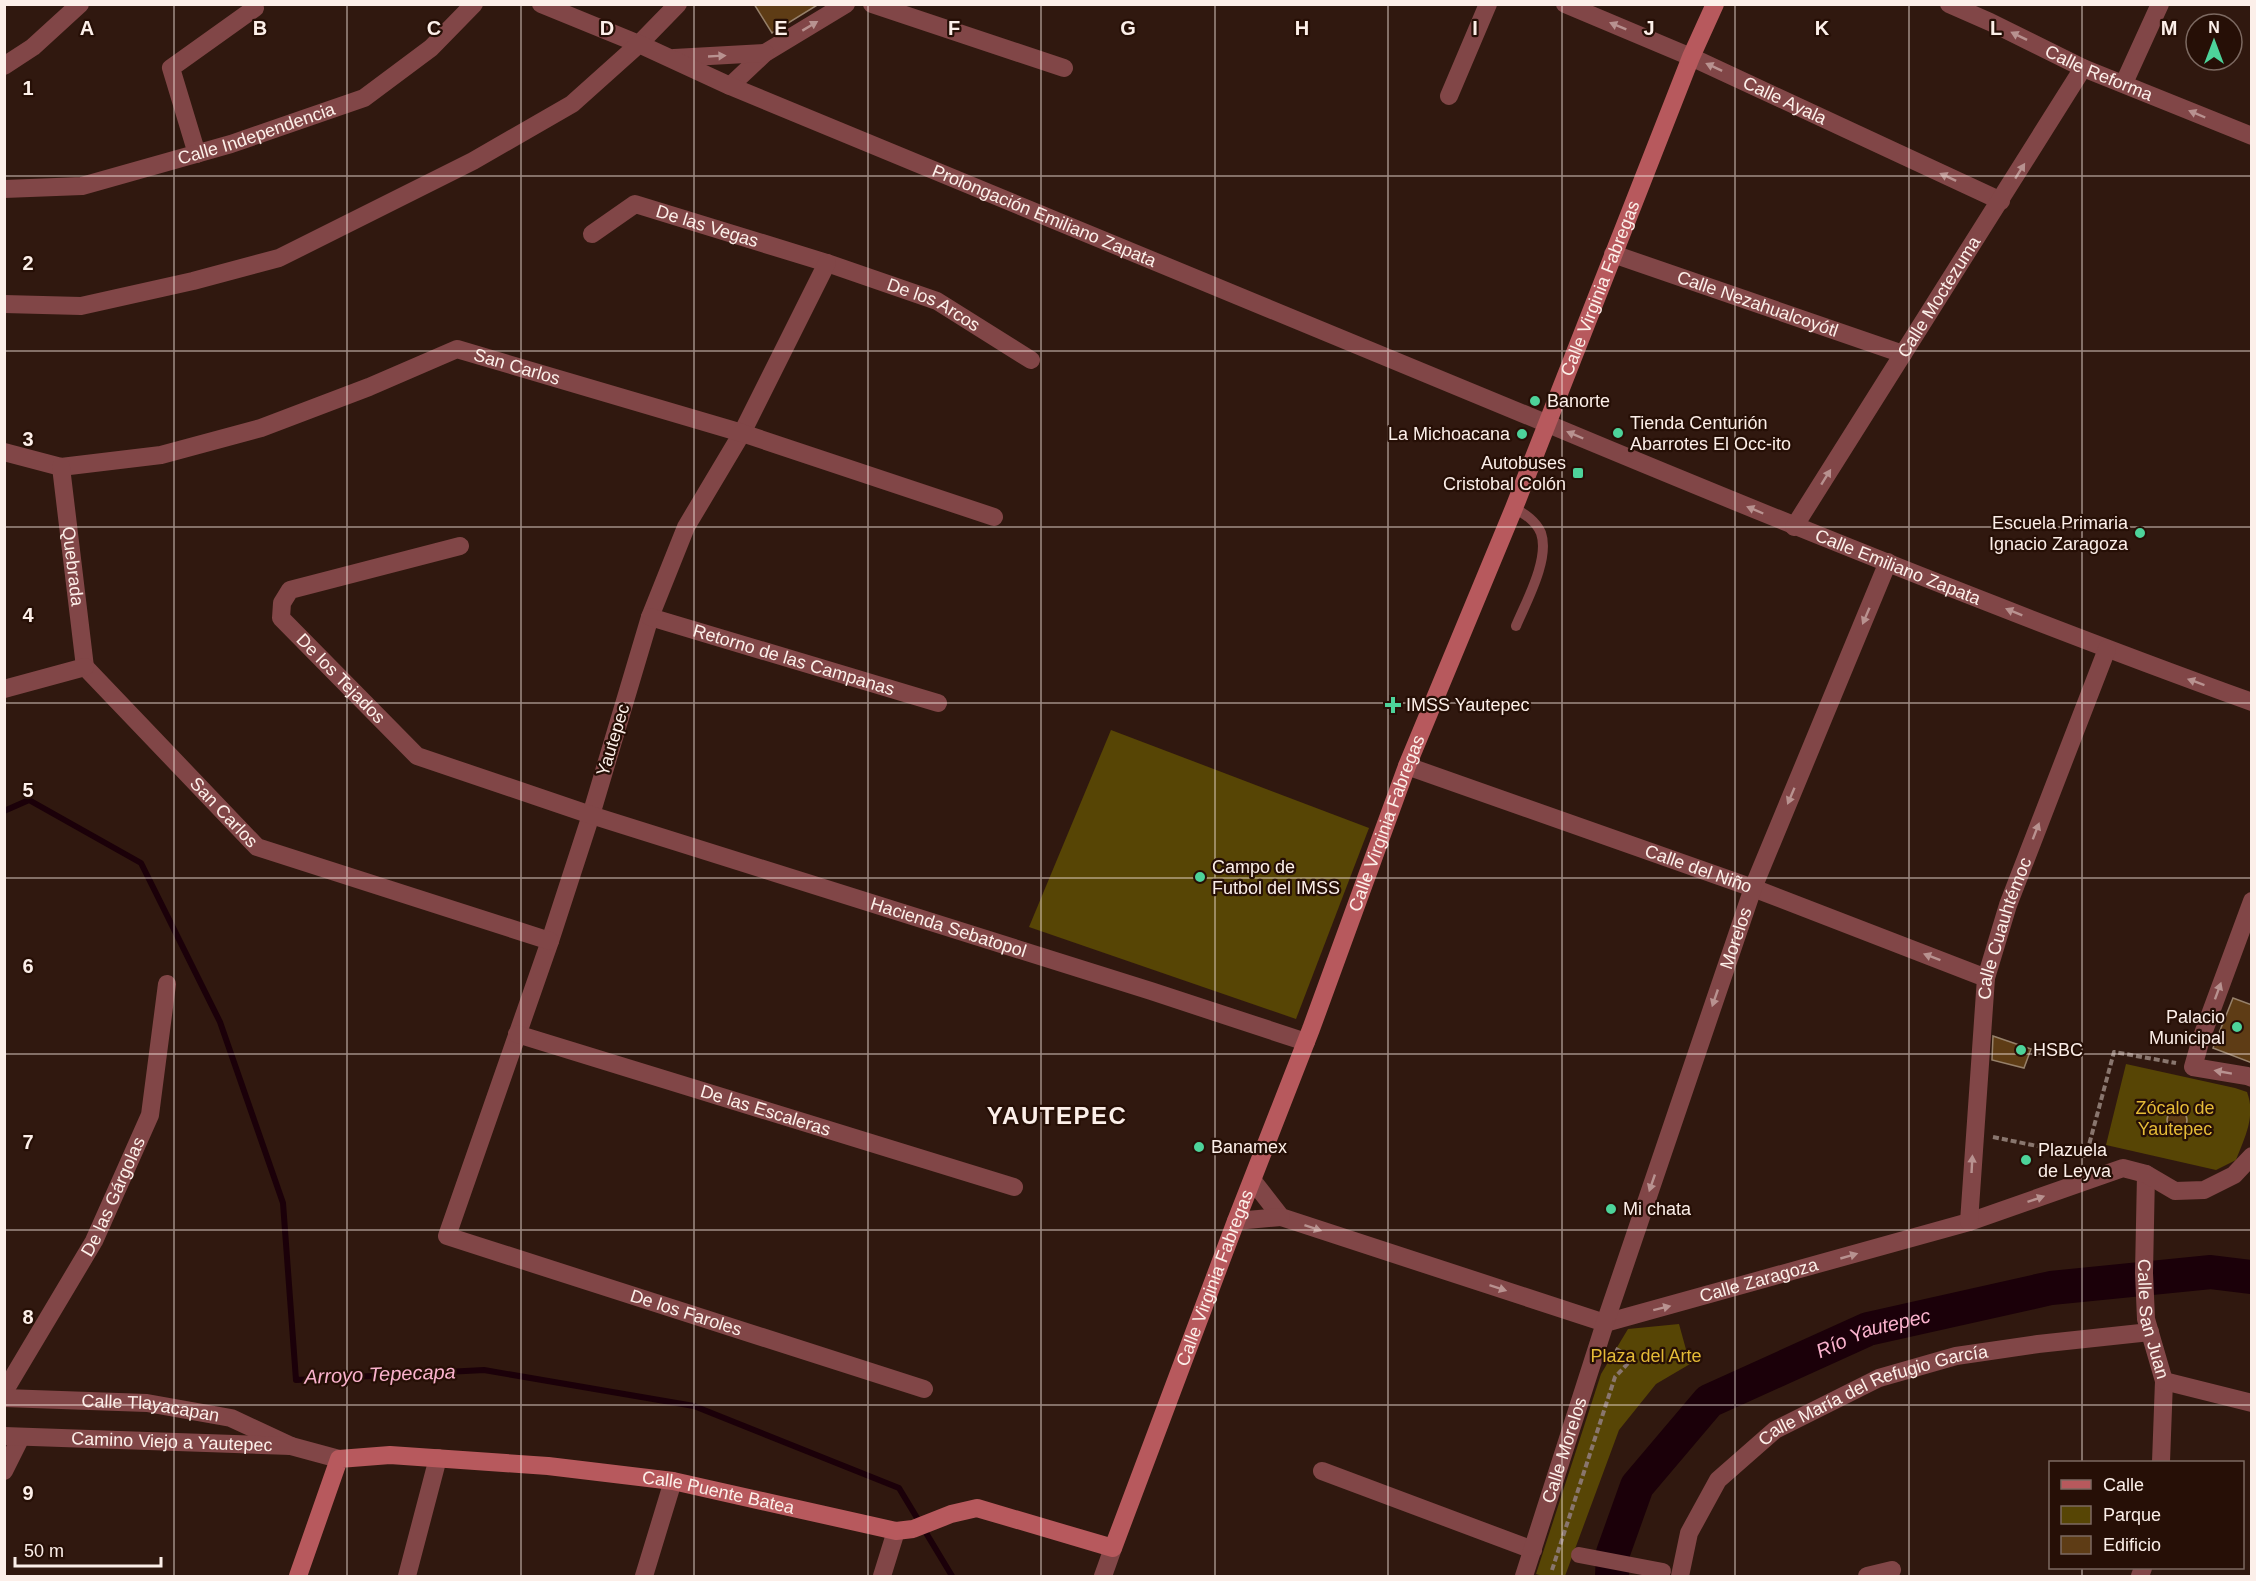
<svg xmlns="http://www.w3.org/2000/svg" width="2256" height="1581" font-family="Arial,sans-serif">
  <rect width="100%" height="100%" fill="#30180f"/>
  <g fill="#574505">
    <path d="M1111,730L1369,828L1296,1019L1029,927Z"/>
    <path d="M2126,1064L2235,1088L2247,1092C2256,1116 2245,1137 2236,1160L2216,1170L2106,1145Z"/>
    <path d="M1679,1324L1690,1364L1656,1384L1619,1430L1565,1576H1543L1536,1574L1601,1374L1628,1329Z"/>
  </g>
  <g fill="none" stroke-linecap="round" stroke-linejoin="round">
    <path stroke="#1b0009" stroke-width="6" d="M4,811L29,800L141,863L220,1022L283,1203L296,1380L484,1370L694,1406L899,1488L952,1576"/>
    <path stroke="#1b0009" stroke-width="34" id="s1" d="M1612,1576L1613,1553L1637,1486L1709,1401L1868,1329L2051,1288L2211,1272L2252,1277"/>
  </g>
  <g fill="#5e3c15" stroke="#96806a" stroke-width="1.5">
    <path d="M754,4H819L772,33Z"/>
    <path d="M2233,998L2252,1005V1063L2213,1048Z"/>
    <path d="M1993,1036L2031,1049L2024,1068L1992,1060Z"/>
    <circle cx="2177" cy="1120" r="10"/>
  </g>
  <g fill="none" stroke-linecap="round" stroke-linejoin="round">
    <g stroke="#89766e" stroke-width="4" stroke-dasharray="6 3" stroke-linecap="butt">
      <path d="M1993,1137L2086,1156L2114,1052L2176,1063"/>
      <path d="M1552,1570L1615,1377L1633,1358L1614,1348"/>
    </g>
    <path stroke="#814647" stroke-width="10" d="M1514,508C1525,514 1536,521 1541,533C1550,559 1526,602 1516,626"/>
    <path stroke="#814647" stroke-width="16" d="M1579,1555L1663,1571"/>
    <g stroke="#814647" stroke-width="18">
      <path d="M541,4L639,44L678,4"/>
      <path d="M872,4L1064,68"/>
      <path id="s2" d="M1565,4L1691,57L2001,201"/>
      <path id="s3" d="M1949,4L1990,22L2083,68L2252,136"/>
      <path d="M4,66L33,47L80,4"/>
      <path d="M2124,83L2160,4"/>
      <path d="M730,86L765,53L846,4"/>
      <path d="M1449,96L1488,4"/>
      <path d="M197,154L171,68L255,8"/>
      <path id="s4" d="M4,189L82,186L231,144L364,98L431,48L474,4"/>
      <path id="s5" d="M592,234L635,204L827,263L937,301L1031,360"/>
      <path id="s6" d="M1613,254L1903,354"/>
      <path id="s7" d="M827,263L742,433L686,527L650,617L591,815L550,941L447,1236L924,1389"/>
      <path id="s8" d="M1548,424C1780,521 2014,616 2252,702"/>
      <path id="s9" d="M4,452L61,467L161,455L261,428L369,387L457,349L742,433L994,517"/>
      <path id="s10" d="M61,467L85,667"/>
      <path id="s11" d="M1794,527L2083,68"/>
      <path id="s12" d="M460,546L290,590L282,603L281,618L417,756L591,815L1151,991L1306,1042"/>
      <path id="s13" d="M650,617L938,703"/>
      <path id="s14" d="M85,667L257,847L550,941"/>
      <path d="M4,689L85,667"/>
      <path id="s15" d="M1407,766L1753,888L1986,978"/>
      <path d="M2252,901L2201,1039L2193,1067L2247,1076L2252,1078"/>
      <path id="s16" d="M517,1034L1014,1187"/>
      <path id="s17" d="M2146,1174L2144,1273L2146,1319L2164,1381L2161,1462"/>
      <path id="s18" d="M1253,1181L1281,1217L1605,1323L1969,1222L2123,1168L2146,1174L2175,1191L2204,1190L2234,1175L2252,1156"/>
      <path d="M1236,1221L1281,1217"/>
      <path id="s19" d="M1969,1222L1986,978L2008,905L2107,649"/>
      <path d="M2164,1381L2252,1403"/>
      <path id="s20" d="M4,1392L94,1241L150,1115L167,984"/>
      <path id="s21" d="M4,1398L147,1403L231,1418L291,1446"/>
      <path d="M4,1471L21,1437"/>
      <path d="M1322,1471L1533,1550"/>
      <path d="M407,1576L438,1458"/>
      <path d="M644,1576L673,1481"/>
      <path d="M882,1576L896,1531"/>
      <path d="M1103,1576L1113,1548"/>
      <path id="s22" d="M1524,1576L1605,1323L1753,888L1888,562"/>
      <path id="s23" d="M1680,1576L1689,1533L1718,1480L1775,1430L1879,1378L1956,1356L2038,1344L2150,1332"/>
      <path d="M1867,1576L1892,1570"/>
      <path d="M2140,1576L2143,1568"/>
    </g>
    <g stroke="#814647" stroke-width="18">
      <path d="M674,58L765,53"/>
      <path id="s24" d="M4,304L81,306L193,281L279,258L473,161L572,104L639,44L730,86L1548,424"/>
      <path id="s25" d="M4,1436L291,1446L339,1459"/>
    </g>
    <path stroke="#b7595d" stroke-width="18" id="s26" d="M298,1576L339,1459L390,1455L548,1466L673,1481L896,1531L913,1529L951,1514L977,1508L1113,1548L1236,1221L1311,1029L1407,766L1514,508L1691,57L1715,4"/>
  </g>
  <defs><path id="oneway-solid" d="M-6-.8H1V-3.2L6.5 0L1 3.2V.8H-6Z" transform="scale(1.5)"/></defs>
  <g fill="#b89290">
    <use href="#oneway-solid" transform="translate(810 26) rotate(-31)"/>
    <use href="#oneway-solid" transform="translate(1618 26) rotate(-158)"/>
    <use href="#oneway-solid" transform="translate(2019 36) rotate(-154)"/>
    <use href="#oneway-solid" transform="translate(717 56) rotate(-3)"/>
    <use href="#oneway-solid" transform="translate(1714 67) rotate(-155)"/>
    <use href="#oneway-solid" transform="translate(2197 114) rotate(-157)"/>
    <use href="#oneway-solid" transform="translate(2020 171) rotate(-58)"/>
    <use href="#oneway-solid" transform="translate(1948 177) rotate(-155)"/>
    <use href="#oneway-solid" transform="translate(1575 435) rotate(-157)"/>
    <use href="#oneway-solid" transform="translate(1826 477) rotate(-58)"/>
    <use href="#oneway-solid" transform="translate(1755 510) rotate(-157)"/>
    <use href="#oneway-solid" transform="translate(2014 612) rotate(-158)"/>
    <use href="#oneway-solid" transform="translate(1866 616) rotate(113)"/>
    <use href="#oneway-solid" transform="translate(2196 682) rotate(-160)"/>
    <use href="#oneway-solid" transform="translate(1791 796) rotate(113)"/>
    <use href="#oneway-solid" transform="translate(2036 831) rotate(-69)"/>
    <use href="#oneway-solid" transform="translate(1932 957) rotate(-159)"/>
    <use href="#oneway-solid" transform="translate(2218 991) rotate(-70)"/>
    <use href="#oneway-solid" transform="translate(1715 998) rotate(109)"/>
    <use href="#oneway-solid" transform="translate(2223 1072) rotate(-170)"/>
    <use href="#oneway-solid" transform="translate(1972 1164) rotate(-87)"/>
    <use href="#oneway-solid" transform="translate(1652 1183) rotate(109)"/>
    <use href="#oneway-solid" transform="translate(2036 1199) rotate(-19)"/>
    <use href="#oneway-solid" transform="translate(1313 1228) rotate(18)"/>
    <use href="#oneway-solid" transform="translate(1849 1256) rotate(-16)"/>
    <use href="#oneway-solid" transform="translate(1498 1288) rotate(18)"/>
    <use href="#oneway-solid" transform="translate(1662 1308) rotate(-14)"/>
  </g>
  <path fill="none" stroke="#fcefe9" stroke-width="1.5" stroke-opacity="0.55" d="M174,4V1576M347,4V1576M521,4V1576M694,4V1576M868,4V1576M1041,4V1576M1215,4V1576M1388,4V1576M1562,4V1576M1735,4V1576M1909,4V1576M2082,4V1462M4,176H2252M4,351H2252M4,527H2252M4,703H2252M4,878H2252M4,1054H2252M4,1230H2252M4,1405H2252M2082,1568V1576"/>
  <g fill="#4dd39a" stroke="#260f06" stroke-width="2">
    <circle cx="1535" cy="401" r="6"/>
    <circle cx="1618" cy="433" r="6"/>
    <circle cx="1522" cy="434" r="6"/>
    <rect x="1572" y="467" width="12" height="12" rx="3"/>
    <circle cx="2140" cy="533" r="6"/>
    <path d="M1390 696h6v6h6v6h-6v6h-6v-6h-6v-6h6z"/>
    <circle cx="1200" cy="877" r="6"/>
    <circle cx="2237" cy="1027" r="6"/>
    <circle cx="2021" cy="1050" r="6"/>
    <circle cx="1199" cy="1147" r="6"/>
    <circle cx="2026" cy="1160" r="6"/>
    <circle cx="1611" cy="1209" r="6"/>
  </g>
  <g text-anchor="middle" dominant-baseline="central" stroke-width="4.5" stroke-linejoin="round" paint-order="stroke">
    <g font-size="18" fill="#fcefe9" stroke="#260f06">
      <text stroke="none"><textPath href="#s3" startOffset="165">Calle Reforma</textPath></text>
      <text stroke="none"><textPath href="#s2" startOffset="240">Calle Ayala</textPath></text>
      <text stroke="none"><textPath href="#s4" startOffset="260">Calle Independencia</textPath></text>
      <text stroke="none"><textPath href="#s24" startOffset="1142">Prolongación Emiliano Zapata</textPath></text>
      <text stroke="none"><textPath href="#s5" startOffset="128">De las Vegas</textPath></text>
      <text stroke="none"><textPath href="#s26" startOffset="2265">Calle Virginia Fabregas</textPath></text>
      <text stroke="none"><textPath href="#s11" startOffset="272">Calle Moctezuma</textPath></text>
      <text stroke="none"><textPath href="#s6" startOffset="153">Calle Nezahualcoyótl</textPath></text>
      <text stroke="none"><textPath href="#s5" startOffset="368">De los Arcos</textPath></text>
      <text stroke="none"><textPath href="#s9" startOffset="537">San Carlos</textPath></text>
      <text stroke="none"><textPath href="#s10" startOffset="100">Quebrada</textPath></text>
      <text stroke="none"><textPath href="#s8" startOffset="378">Calle Emiliano Zapata</textPath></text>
      <text stroke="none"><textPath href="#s13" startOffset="150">Retorno de las Campanas</textPath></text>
      <text stroke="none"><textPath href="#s12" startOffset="291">De los Tejados</textPath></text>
      <text transform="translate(613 740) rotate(-73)">Yautepec</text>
      <text stroke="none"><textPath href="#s14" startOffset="201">San Carlos</textPath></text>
      <text stroke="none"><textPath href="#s26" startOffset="1689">Calle Virginia Fabregas</textPath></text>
      <text stroke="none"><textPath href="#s15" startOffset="309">Calle del Niño</textPath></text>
      <text stroke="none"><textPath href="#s12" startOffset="958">Hacienda Sebatopol</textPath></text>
      <text stroke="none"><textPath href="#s19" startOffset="297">Calle Cuauhtémoc</textPath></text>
      <text stroke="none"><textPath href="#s22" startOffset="672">Morelos</textPath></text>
      <text stroke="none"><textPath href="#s16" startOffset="260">De las Escaleras</textPath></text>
      <text stroke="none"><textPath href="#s20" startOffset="224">De las Gárgolas</textPath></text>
      <text stroke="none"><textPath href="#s26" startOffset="1203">Calle Virginia Fabregas</textPath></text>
      <text stroke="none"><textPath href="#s18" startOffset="546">Calle Zaragoza</textPath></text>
      <text stroke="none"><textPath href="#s7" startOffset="1299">De los Faroles</textPath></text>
      <text stroke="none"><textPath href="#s17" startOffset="146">Calle San Juan</textPath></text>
      <text stroke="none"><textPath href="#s23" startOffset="285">Calle María del Refugio García</textPath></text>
      <text stroke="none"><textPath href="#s21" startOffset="147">Calle Tlayacapan</textPath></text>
      <text stroke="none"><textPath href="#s25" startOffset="168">Camino Viejo a Yautepec</textPath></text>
      <text stroke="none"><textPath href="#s22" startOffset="132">Calle Morelos</textPath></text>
      <text stroke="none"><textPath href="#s26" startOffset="506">Calle Puente Batea</textPath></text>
    </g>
    <g font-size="18" fill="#fcefe9" stroke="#260f06" text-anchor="start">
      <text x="1547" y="401">Banorte</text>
      <text x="1630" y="423">Tienda Centurión<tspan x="1630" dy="21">Abarrotes El Occ-ito</tspan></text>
      <text x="1510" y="434" text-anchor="end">La Michoacana</text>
      <text x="1566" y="463" text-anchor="end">Autobuses<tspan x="1566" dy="21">Cristobal Colón</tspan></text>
      <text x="2128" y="523" text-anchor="end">Escuela Primaria<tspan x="2128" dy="21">Ignacio Zaragoza</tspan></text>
      <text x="1406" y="705">IMSS Yautepec</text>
      <text x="1212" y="867">Campo de<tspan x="1212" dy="21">Futbol del IMSS</tspan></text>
      <text x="2225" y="1017" text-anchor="end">Palacio<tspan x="2225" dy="21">Municipal</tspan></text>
      <text x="2033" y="1050">HSBC</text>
      <text x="1211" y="1147">Banamex</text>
      <text x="2038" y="1150">Plazuela<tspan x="2038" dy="21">de Leyva</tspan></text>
      <text x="1623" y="1209">Mi chata</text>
    </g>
    <g font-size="18" fill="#e5bb37" stroke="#260f06">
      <text x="2175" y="1108">Zócalo de<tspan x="2175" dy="21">Yautepec</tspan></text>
      <text x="1646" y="1356">Plaza del Arte</text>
    </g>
    <g font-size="20" font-style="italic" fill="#fab2cd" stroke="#260f06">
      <text stroke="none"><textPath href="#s1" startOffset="384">Río Yautepec</textPath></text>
      <text transform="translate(380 1374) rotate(-2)">Arroyo Tepecapa</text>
    </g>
    <g font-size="24" font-weight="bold" letter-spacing="1.5" fill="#fcefe9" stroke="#260f06">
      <text x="1057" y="1115">YAUTEPEC</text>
    </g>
  </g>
  <g font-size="20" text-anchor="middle" font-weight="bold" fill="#fcefe9" stroke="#260f06" stroke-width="4.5" stroke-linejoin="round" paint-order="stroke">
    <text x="87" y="35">A</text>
    <text x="260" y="35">B</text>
    <text x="434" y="35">C</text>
    <text x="607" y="35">D</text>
    <text x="781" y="35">E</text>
    <text x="954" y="35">F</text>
    <text x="1128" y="35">G</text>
    <text x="1302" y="35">H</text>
    <text x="1475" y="35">I</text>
    <text x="1649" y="35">J</text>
    <text x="1822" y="35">K</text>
    <text x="1996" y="35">L</text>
    <text x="2169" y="35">M</text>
    <text x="28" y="95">1</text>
    <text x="28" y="270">2</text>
    <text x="28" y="446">3</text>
    <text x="28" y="622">4</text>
    <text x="28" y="797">5</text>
    <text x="28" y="973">6</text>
    <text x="28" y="1149">7</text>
    <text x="28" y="1324">8</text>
    <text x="28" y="1500">9</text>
  </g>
  <rect width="2256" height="1581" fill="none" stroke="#fcefe9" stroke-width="12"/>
  <rect x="2049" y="1461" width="195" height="108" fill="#260f06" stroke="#7c6961" stroke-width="1.5"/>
  <rect x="2061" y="1480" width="30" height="9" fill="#b7595d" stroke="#7c6961" stroke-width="1.5"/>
  <text x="2103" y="1491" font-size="18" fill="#fcefe9">Calle</text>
  <rect x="2061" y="1506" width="30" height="18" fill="#574505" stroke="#7c6961" stroke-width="1.5"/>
  <text x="2103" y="1521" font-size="18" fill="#fcefe9">Parque</text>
  <rect x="2061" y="1536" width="30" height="18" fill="#5e3c15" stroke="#7c6961" stroke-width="1.5"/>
  <text x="2103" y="1551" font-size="18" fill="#fcefe9">Edificio</text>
  <g transform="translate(2214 42)"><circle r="28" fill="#260f06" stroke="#7c6961" stroke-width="1.5"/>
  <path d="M0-4.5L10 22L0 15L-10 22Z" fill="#4dd39a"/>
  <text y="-9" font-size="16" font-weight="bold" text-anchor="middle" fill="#fcefe9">N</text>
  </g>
  <path d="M15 1557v9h146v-9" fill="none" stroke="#fcefe9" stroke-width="3"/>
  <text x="24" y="1557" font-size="18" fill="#fcefe9" stroke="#260f06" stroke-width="4.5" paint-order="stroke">50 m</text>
</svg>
